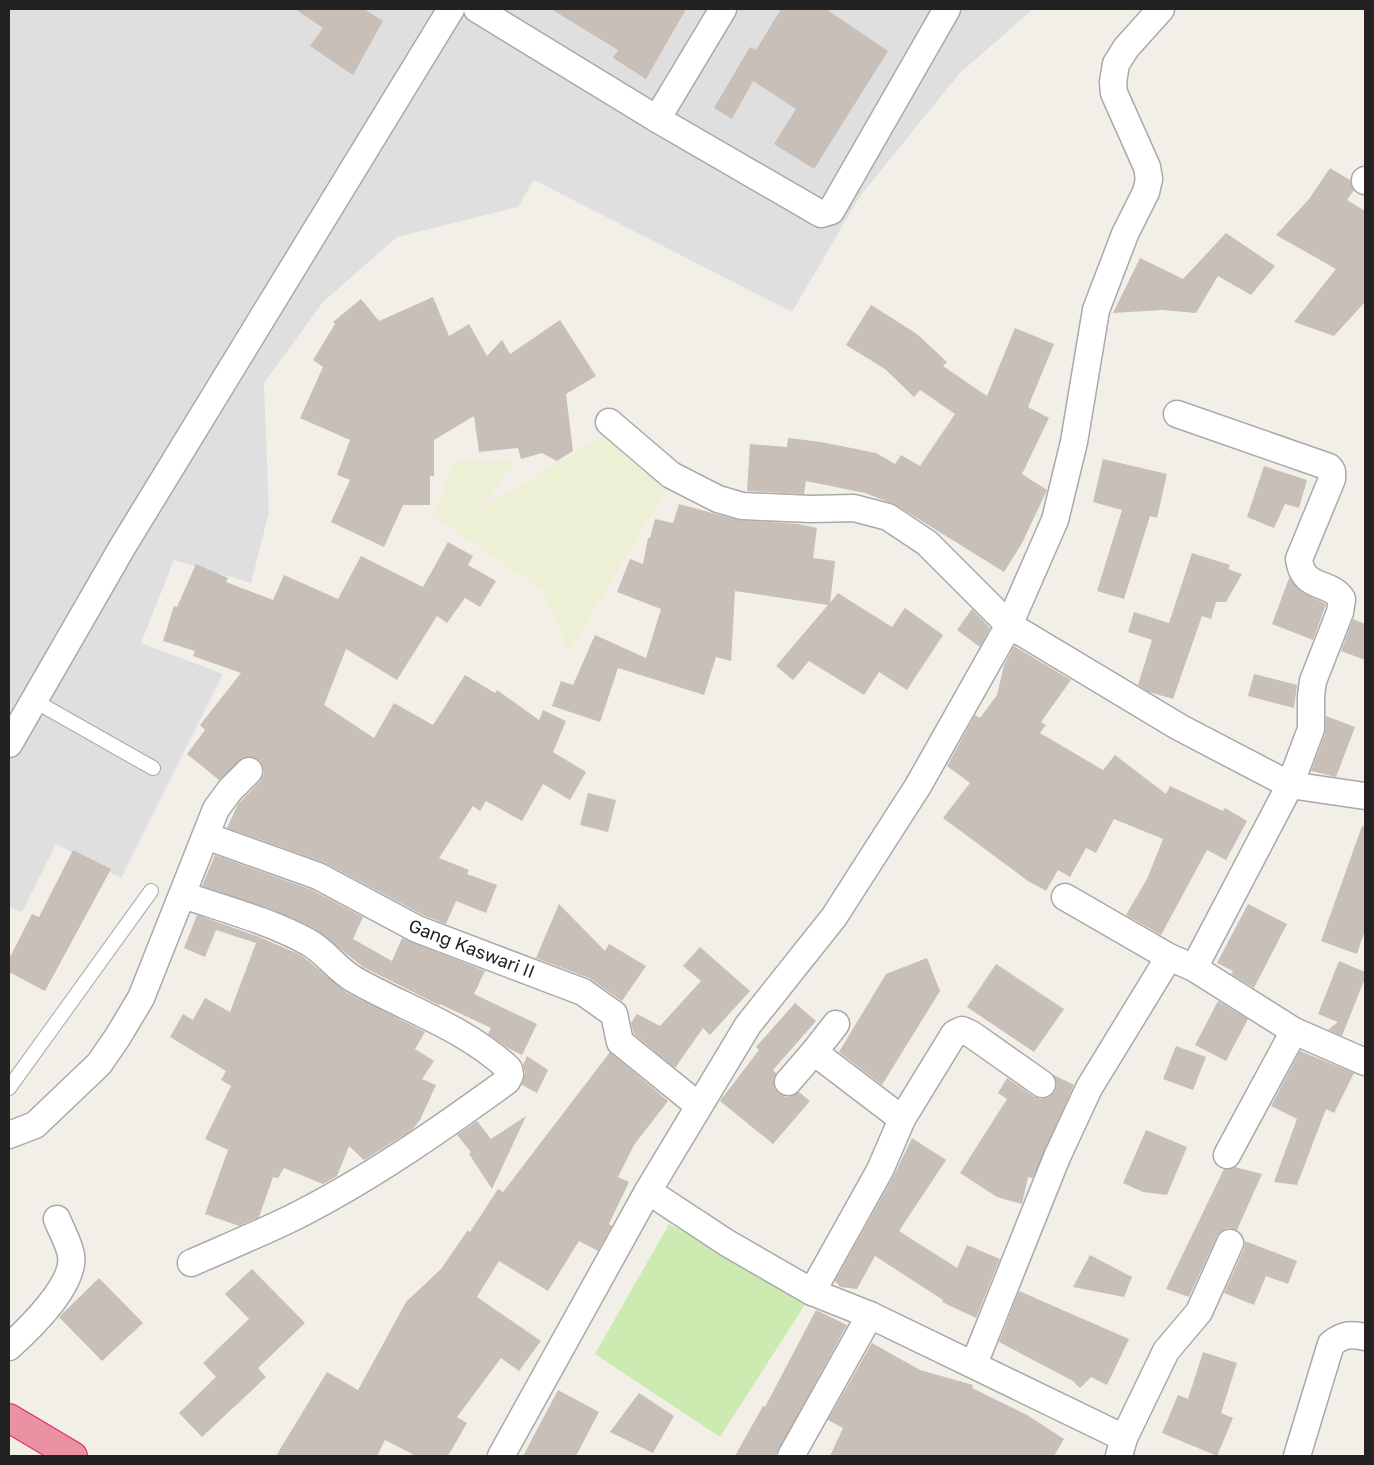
<svg xmlns="http://www.w3.org/2000/svg" width="1374" height="1465" font-family="'Golos Text',sans-serif">
  <rect width="100%" height="100%" fill="#f2efe9"/>
  <path fill="#e0dfdf" d="M9,9H1033L960,73L860,196L792,312L534,180L518,207L397,237L323,302L264,383L269,512L251,583L174,560L141,643L223,674L121,878L56,844L22,912L9,907Z"/>
  <path fill="#eef0d5" d="M608,433L666,491L569,652L543,591L432,515L455,461H516L481,508Z"/>
  <path fill="#cdebb0" d="M669,1224L808,1300L720,1437L595,1354Z"/>
  <g fill="#c7bfb8">
    <path d="M295,9H364L383,21L353,75L310,46L323,28Z"/>
    <path d="M551,9H686L646,79L613,58L618,50Z"/>
    <path d="M781,9H826L888,51L814,169L774,144L796,109L753,81L732,119L714,108L750,47L756,50Z"/>
    <path d="M1330,168L1350,180L1354,190L1347,200L1365,211V302L1334,336L1294,322L1336,269L1276,235L1309,199Z"/>
    <path d="M1226,233L1275,266L1251,295L1218,276L1196,313L1162,310L1113,313L1140,258L1183,279Z"/>
    <path d="M433,297L449,336L469,324L487,356L502,340L510,354L560,320L596,376L566,394L573,451L557,461L542,453L521,459L518,448L479,452L474,416L434,440V476H430V505H403L384,547L331,522L350,480L337,475L350,440L300,418L323,367L313,360L335,324L333,322L361,299L379,321Z"/>
    <path d="M871,305L917,334L947,362L943,366L987,396L1015,328L1054,344L1028,407L1049,418L1022,474L1047,490L1022,543L1004,572L896,505L865,493L806,481L804,494L747,491L750,444L787,447L788,438L821,442L876,453L895,464L901,455L920,466L955,414L920,390L914,397L885,369L846,345Z"/>
    <path d="M1103,459L1167,474L1157,518L1150,516L1124,599L1097,591L1122,510L1093,502Z"/>
    <path d="M1264,466L1307,480L1299,508L1285,504L1274,528L1247,517Z"/>
    <path d="M679,504L738,520L799,524L817,528L813,558L835,561L830,603L838,593L892,627L905,608L943,635L907,690L879,672L864,695L809,661L793,680L776,666L828,605L735,591L731,661L716,657L704,695L618,668L600,722L552,706L561,681L573,685L595,635L646,658L661,609L617,592L630,559L643,564L648,538H650L655,519L673,523Z"/>
    <path d="M448,542L473,556L468,565L496,581L480,607L465,598L447,623L437,616L397,680L346,649L324,705L374,738L394,703L433,725L465,675L495,693L497,690L539,720L543,710L566,721L553,752L586,772L570,800L543,784L522,821L486,801L480,811L473,806L439,858L469,870L467,874L497,885L486,913L456,901L446,924L423,915L323,862L227,828L238,804L260,781L264,774L263,767L260,761L253,757H245L219,780L187,754L205,730L200,725L241,673L193,656L195,651L163,641L174,606L177,607L196,564L228,578L226,582L273,600L284,575L338,599L361,556L423,587Z"/>
    <path d="M1192,553L1230,565L1228,569L1242,574L1226,602H1216L1211,619L1202,616L1173,699L1149,692L1138,685L1152,640L1128,632L1134,612L1169,623Z"/>
    <path d="M1289,578L1302,592L1326,604L1313,640L1272,624Z"/>
    <path d="M972,609L990,628L980,647L957,630Z"/>
    <path d="M1353,619L1365,624V660L1341,651Z"/>
    <path d="M1014,646L1071,680L1041,722L1046,725L1040,733L1103,770L1115,755L1166,794L1170,786L1223,811L1225,808L1247,821L1226,860L1207,850L1161,935L1126,915L1147,879L1163,839L1114,819L1096,853L1086,848L1070,877L1058,870L1046,891L1028,881L943,818L970,783L947,766L975,715L980,718L997,695L1004,665Z"/>
    <path d="M1254,674L1297,685L1294,708L1248,696Z"/>
    <path d="M1326,716L1355,727L1336,777L1311,771L1325,734Z"/>
    <path d="M588,793L616,800L608,832L580,825Z"/>
    <path d="M1362,826L1365,827V930L1357,954L1321,941Z"/>
    <path d="M73,850L111,869L45,991L9,972V959L32,914L39,917Z"/>
    <path d="M215,855L312,890L363,917L353,939L392,961L402,938L485,971L474,994L537,1024L522,1055L508,1048L488,1034L491,1028L440,1004L439,1005L363,967L315,929L268,908L202,886Z"/>
    <path d="M559,904L605,951L609,944L646,966L622,1001L589,978L536,958Z"/>
    <path d="M1248,904L1287,924L1254,988L1231,974L1233,971L1217,963Z"/>
    <path d="M197,915L257,936L301,955L347,993L425,1032L415,1049L434,1061L422,1079L436,1085L420,1120L412,1130L364,1160L349,1146L337,1176L323,1184L284,1168L278,1178L273,1177L259,1217L239,1226L205,1214L228,1150L205,1139L231,1086L221,1080L226,1071L170,1037L183,1014L193,1020L205,998L230,1012L256,943L216,930L205,957L184,948Z"/>
    <path d="M700,947L750,991L710,1035L703,1028L675,1068L634,1034L631,1023L637,1014L660,1026L701,981L683,966Z"/>
    <path d="M927,958L940,991L882,1085L839,1052L886,974Z"/>
    <path d="M1339,961L1365,972V978L1342,1036L1328,1030L1338,1022L1318,1014Z"/>
    <path d="M996,964L1064,1009L1034,1052L967,1007Z"/>
    <path d="M1218,1001L1248,1019L1226,1061L1195,1045Z"/>
    <path d="M795,1003L816,1021L773,1070L776,1073L774,1086L778,1093L785,1097L792,1096L799,1092L810,1101L773,1144L720,1101L759,1050L756,1047Z"/>
    <path d="M1176,1046L1206,1057L1193,1090L1163,1079Z"/>
    <path d="M1300,1051L1354,1073L1334,1113L1326,1109L1297,1185L1274,1182L1297,1119L1271,1106Z"/>
    <path d="M610,1052L668,1101L634,1145L618,1177L629,1182L609,1224L612,1226L598,1251L579,1241L548,1291L499,1261L477,1297L541,1341L519,1371L501,1358L457,1417L467,1423L448,1456H416L385,1440L377,1456H276L327,1372L358,1390L406,1302L441,1269L468,1230L470,1232L498,1189L503,1192Z"/>
    <path d="M527,1056L548,1070L537,1093L522,1085L525,1073L523,1065Z"/>
    <path d="M1052,1074L1074,1085L1033,1178L1028,1177L1022,1204L997,1197L960,1173L1007,1099L998,1093L1007,1078L1033,1096L1041,1099L1049,1097L1054,1092L1057,1085Z"/>
    <path d="M526,1116L492,1189L469,1154L471,1152L457,1135L477,1121L491,1139Z"/>
    <path d="M1146,1130L1187,1147L1167,1195L1143,1192L1123,1183Z"/>
    <path d="M912,1138L946,1160L899,1231L957,1268L967,1245L1000,1259L976,1318L942,1302L943,1300L875,1256L857,1289L840,1287L835,1281L893,1177Z"/>
    <path d="M1235,1167L1262,1174L1237,1230L1228,1228L1222,1231L1217,1236L1189,1297L1166,1289L1224,1169Z"/>
    <path d="M1245,1241L1297,1261L1288,1284L1266,1276L1254,1305L1224,1293L1244,1249Z"/>
    <path d="M1090,1255L1132,1277L1124,1297L1073,1287Z"/>
    <path d="M252,1269L305,1323L258,1368L266,1377L202,1437L179,1413L216,1377L203,1363L249,1319L225,1294Z"/>
    <path d="M99,1278L143,1323L102,1361L59,1317Z"/>
    <path d="M1019,1291L1129,1339L1107,1385L1091,1377L1080,1388L1073,1381L999,1342Z"/>
    <path d="M816,1310L847,1325L777,1453L775,1456H735L763,1406L765,1407Z"/>
    <path d="M872,1343L920,1370L973,1385L972,1388L1027,1415L1064,1439L1054,1456H830L843,1428L828,1420Z"/>
    <path d="M1203,1352L1237,1363L1221,1413L1233,1418L1217,1456L1162,1433L1178,1395L1188,1399Z"/>
    <path d="M558,1390L599,1412L576,1456H523Z"/>
    <path d="M639,1393L674,1416L653,1453L610,1432Z"/>
  </g>
  <g fill="none" stroke-linecap="round" stroke-linejoin="round">
    <g stroke="#a9a9a9" stroke-width="16">
      <g id="lane">
        <path d="M33,700L153,768"/>
        <path d="M9,1088L151,891"/>
      </g>
    </g>
    <g stroke="#a9a9a9" stroke-width="29">
      <g id="street">
        <path d="M477,9L657,119L821,214L831,211L947,9"/>
        <path d="M657,119L723,9"/>
        <path d="M1365,180V181"/>
        <path d="M1177,414L1329,467L1332,471V479L1299,559C1303,591 1330,580 1342,599L1340,612L1313,681L1311,696V729L1290,785L1194,968"/>
        <path d="M609,422L671,475L718,499L742,506L811,509L854,508L888,517L927,543L1009,625L1179,727L1290,785L1365,796"/>
        <path d="M9,744L123,546L451,9"/>
        <path d="M206,836L318,876L417,929L583,992L614,1014L620,1042L699,1106"/>
        <path d="M183,895C224,909 270,921 308,942C326,952 337,970 355,980C408,1010 464,1027 509,1069L510,1075L507,1081C438,1131 368,1180 292,1218C259,1234 225,1248 191,1263"/>
        <path d="M1065,897L1169,957L1194,968L1294,1031L1365,1062"/>
        <path d="M836,1024L814,1052L902,1119"/>
        <path d="M788,1082L814,1052"/>
        <path d="M9,1135L35,1125L99,1064L117,1038L141,998L216,809L230,790L249,771"/>
        <path d="M1227,1155L1294,1031"/>
        <path d="M648,1191L727,1243L812,1292L870,1315L1124,1438L1119,1456"/>
        <path d="M812,1292L880,1170L902,1119L954,1034L962,1030L971,1034L1042,1084"/>
        <path d="M9,1347C29,1329 76,1284 71,1255C69,1243 61,1230 57,1219"/>
        <path d="M974,1364L1057,1157L1089,1088L1169,957"/>
        <path d="M1124,1438L1166,1351L1199,1312L1230,1243"/>
        <path d="M501,1456L648,1191L748,1025L834,917L918,786L1009,625L1055,520L1074,442L1096,310L1125,234L1146,192L1149,179L1147,167L1114,93L1113,82L1116,64L1126,48L1161,9"/>
        <path d="M791,1456L870,1315"/>
        <path d="M1297,1456L1331,1344C1343,1334 1351,1334 1365,1337"/>
      </g>
    </g>
    <g stroke="#dc2a67" stroke-width="30">
      <path id="highway" d="M9,1418L73,1456"/>
    </g>
    <use href="#lane" stroke="#fff" stroke-width="14"/>
    <use href="#street" stroke="#fff" stroke-width="26"/>
    <use href="#highway" stroke="#e892a2" stroke-width="28"/>
  </g>
  <g text-anchor="middle" dominant-baseline="central" stroke-width="4.5" stroke-linejoin="round" paint-order="stroke">
    <g font-size="18" fill="#222" stroke="#fff">
      <text transform="translate(472 948) rotate(21)">Gang Kaswari II</text>
    </g>
  </g>
  <rect width="1374" height="1465" fill="none" stroke="#222222" stroke-width="20"/>
</svg>
